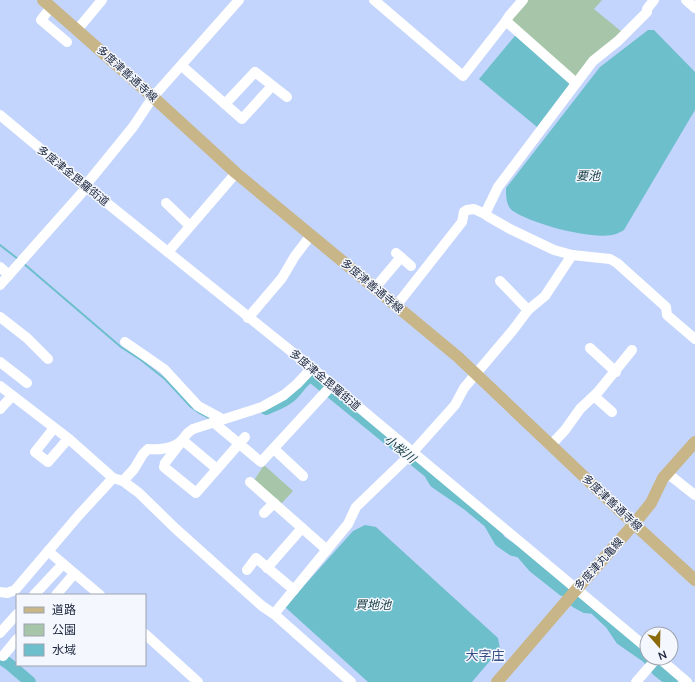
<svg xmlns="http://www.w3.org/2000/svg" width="695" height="682" font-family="'Nunito Sans','Noto Sans JP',sans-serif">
  <rect width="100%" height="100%" fill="#c4d5fd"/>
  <g fill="#a7c5a9">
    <path d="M526,0H602L594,9L622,32L575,78L512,23L511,16Z"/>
    <path d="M264,465L293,491L280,505L253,482Z"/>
  </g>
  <g fill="#6dbfcb">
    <path d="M648,30H654L695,72V110L624,230C622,231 619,233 616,234C594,241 532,224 513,211C506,206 506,196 506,188L600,67Z"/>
    <path d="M519,31L574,80L537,127L479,79Z"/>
    <path d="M365,525L376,527L498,638L500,649L472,682H368L285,607L353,531Z"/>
  </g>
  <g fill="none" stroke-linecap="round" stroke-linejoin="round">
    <g stroke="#6dbfcb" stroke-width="2">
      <path d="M0,245L18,259"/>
      <path d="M23,263L121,347L141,360L165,379L191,407L198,412L211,419"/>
    </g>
    <g stroke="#6dbfcb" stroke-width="12">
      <path d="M266,409C275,405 285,402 292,395C298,389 303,380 311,376L429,472L435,482L467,504L489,522L500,541L513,550L521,552L534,567L563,590"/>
      <path d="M576,602L585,607L594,608L611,624L621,639L647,657"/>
      <path d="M0,658L9,664L30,682"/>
      <path d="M648,658L657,670L672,682"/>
    </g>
    <g stroke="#fff" stroke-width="10">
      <path d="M374,0L463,76L506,21L509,16L523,0"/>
      <path d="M686,0L695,8"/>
      <path d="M51,7L41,20L67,42"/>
      <path d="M506,21L576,83"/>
      <path d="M77,30L102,0"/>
      <path d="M182,66L242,119L272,86"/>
      <path d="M225,104L255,72L287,97"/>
      <path d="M0,115L85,186L87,187L312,368L647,648"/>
      <path d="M85,186L133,127L153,97L239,0"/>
      <path d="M166,203L190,226"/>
      <path d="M485,214L498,187L593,61L618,41L647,12V9L654,0"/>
      <path d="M168,252L236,173"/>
      <path d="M396,253L411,266"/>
      <path d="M0,267L9,275"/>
      <path d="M500,281L528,310"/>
      <path d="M0,285L87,187"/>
      <path d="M375,288L401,257"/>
      <path d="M396,306L462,222L464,212L467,210L474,209L485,214L489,217L510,229L554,250L572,255L610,259L617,263L666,307L667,315L695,339"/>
      <path d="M0,317L27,338L48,359"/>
      <path d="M248,318L282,278L295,256L311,235"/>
      <path d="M125,342L164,369L198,406L222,419"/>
      <path d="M590,348L616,372"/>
      <path d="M0,362L27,383"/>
      <path d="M0,386L69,439L113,478L123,481L139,493L176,529L262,606L274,614L351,682"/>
      <path d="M594,396L612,412"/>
      <path d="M0,409L12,396"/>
      <path d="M213,422L261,462L332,385"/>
      <path d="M54,428L35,452L48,462L68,439"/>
      <path d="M551,445L565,430L580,409L598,392L632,350"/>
      <path d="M274,449L303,476"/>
      <path d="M217,469L186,443L182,441L165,463L164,467L196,493L245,437"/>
      <path d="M667,473L695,495"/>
      <path d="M123,481L134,469L143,454L148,449C158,450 174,449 182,440C187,435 185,434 193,429L262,407L284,395L297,384L312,368"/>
      <path d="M250,482L327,550"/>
      <path d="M264,513L274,503"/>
      <path d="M48,551L100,595"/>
      <path d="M267,568L302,528"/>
      <path d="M247,570L256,558L294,590"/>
      <path d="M0,592L7,593L15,590L79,515L113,478"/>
      <path d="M34,595L63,564"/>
      <path d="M56,595L74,574"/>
      <path d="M274,614L348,524L356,507L412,453L455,405L464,388L513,330L528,310L545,296L572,255"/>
      <path d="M0,633L17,614"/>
      <path d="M145,634L198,682"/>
      <path d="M3,656L17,639"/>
      <path d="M659,658L687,682"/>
      <path d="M636,682L657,658"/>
    </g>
    <g stroke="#c8b689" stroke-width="12">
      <path d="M43,0L153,97L236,173L458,357L634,524L695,580"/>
      <path d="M497,682L576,590L634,524L651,503L663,478L695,442"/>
    </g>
  </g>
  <g text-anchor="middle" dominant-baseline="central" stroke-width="3" stroke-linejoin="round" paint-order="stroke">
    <g font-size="11" fill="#1a243c" stroke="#f4f7fd">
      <text transform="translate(127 74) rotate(42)">多度津善通寺線</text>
      <text transform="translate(73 176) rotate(39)">多度津金毘羅街道</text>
      <text transform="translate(372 286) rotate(40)">多度津善通寺線</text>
      <text transform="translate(325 380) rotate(40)">多度津金毘羅街道</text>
      <text transform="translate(612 503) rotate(43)">多度津善通寺線</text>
      <text transform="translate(599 564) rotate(-48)">多度津丸亀線</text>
    </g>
    <g font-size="12" font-style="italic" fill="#194045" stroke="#f4f7fd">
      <text x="588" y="176">要池</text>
      <text transform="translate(400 449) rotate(39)">小桜川</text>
      <text x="373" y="605">買地池</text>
    </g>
    <g font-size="13" fill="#394e86" stroke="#f4f7fd">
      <text x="485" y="656">大字庄</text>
    </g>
  </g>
  <rect x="16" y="594" width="130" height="72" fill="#f4f7fd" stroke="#9da3b0"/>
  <rect x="24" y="607" width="20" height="6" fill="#c8b689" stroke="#9da3b0"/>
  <text x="52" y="614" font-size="12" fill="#1a243c">道路</text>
  <rect x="24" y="624" width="20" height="12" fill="#a7c5a9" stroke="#9da3b0"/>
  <text x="52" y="634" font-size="12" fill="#1a243c">公園</text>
  <rect x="24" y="644" width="20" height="12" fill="#6dbfcb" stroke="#9da3b0"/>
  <text x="52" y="654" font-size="12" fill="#1a243c">水域</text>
  <g transform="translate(659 646) rotate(160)"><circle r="19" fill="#f4f7fd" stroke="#9da3b0"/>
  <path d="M0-3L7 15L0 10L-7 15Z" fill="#8a6a0a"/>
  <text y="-6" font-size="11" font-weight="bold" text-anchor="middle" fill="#1a243c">N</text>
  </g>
</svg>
